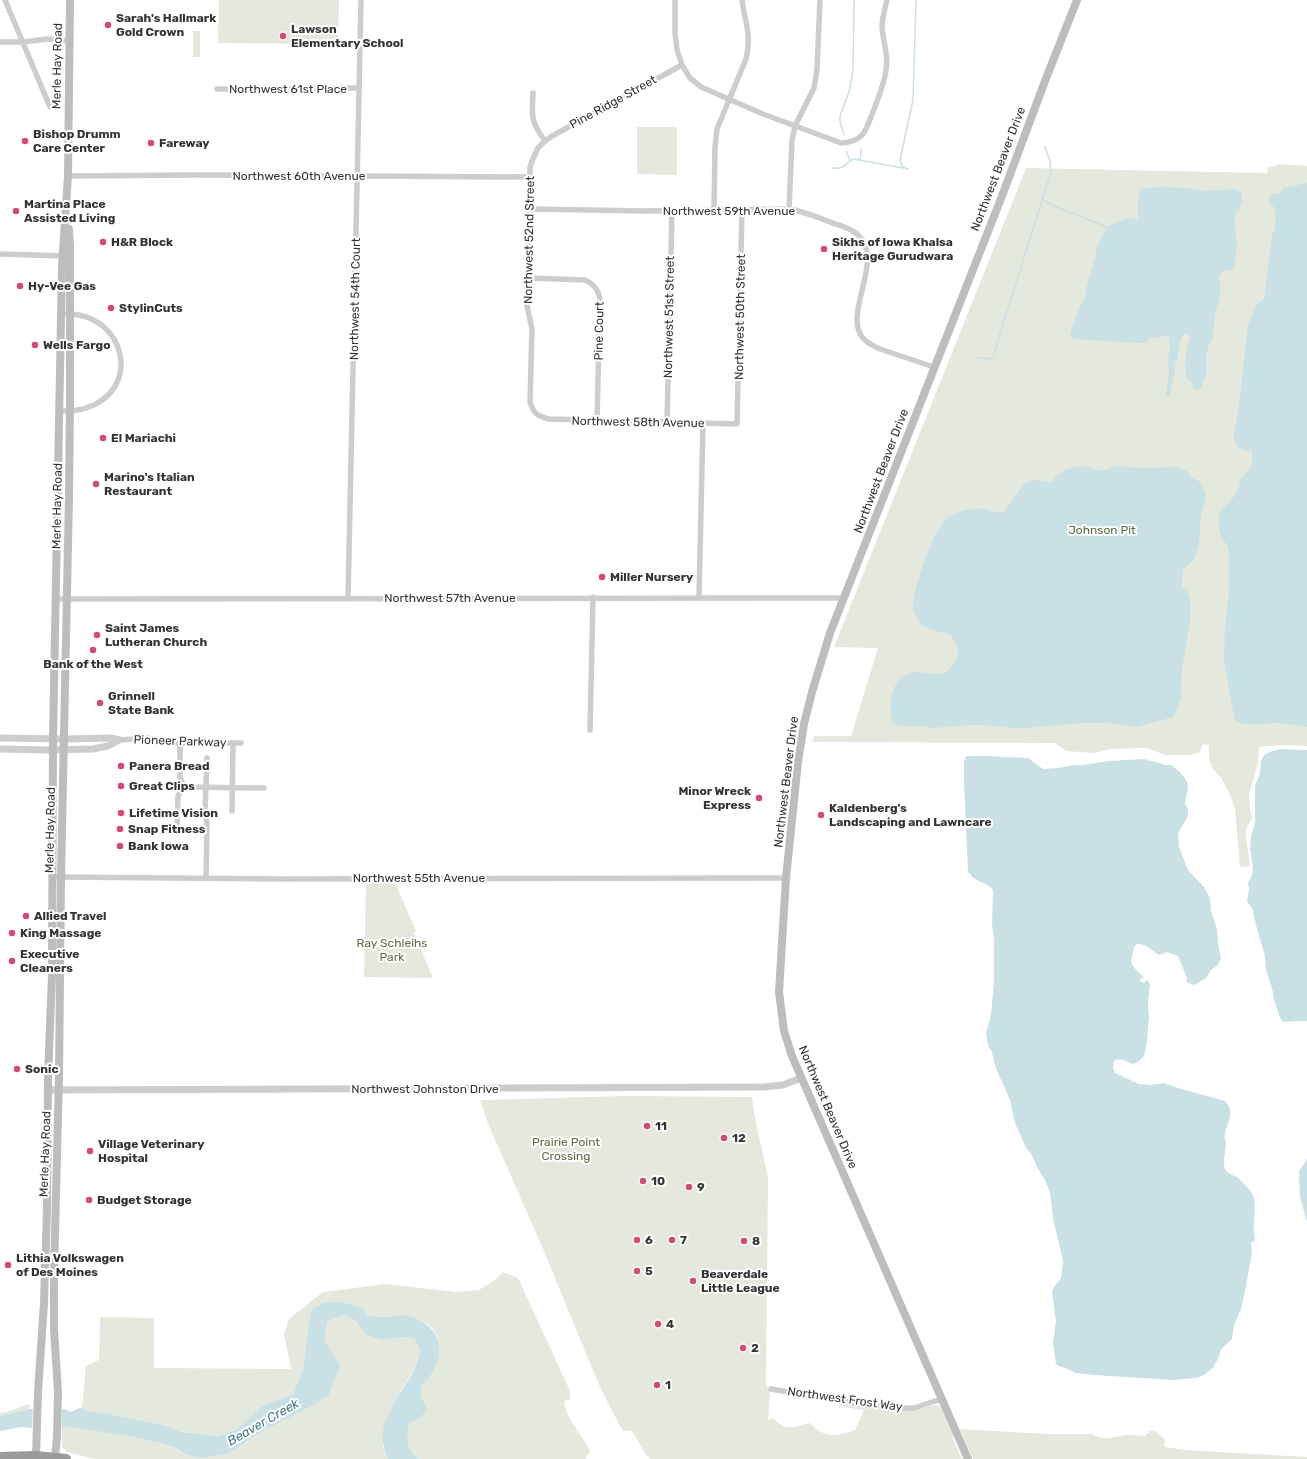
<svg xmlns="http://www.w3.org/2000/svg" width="1307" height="1459" font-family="Rubik,sans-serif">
  <rect width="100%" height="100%" fill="#fff"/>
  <g fill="#e5e8dd">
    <path d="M219,0H339L338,44L218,43Z"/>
    <path d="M157,18H178V23L157,22Z"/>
    <rect x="193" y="31" width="7" height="26"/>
    <path d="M637,127H677V175L637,174Z"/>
    <path d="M1279,164L1307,166V746L1280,745L1259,747L1258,763L1249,795L1250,808L1252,818L1246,829V837L1250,866L1240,867L1235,809L1231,797L1222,779L1213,769L1209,759V745L1203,744L1200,752L1191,755H1165L1147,748L1111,749L1094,753L1066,751L1055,743L812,742L814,736H851L878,648L834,647L1026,168L1267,173L1268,168Z"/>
    <path d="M366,881H391L396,885L416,931L414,933L433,978L364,977Z"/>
    <path d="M625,1096L752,1097C755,1124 763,1151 768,1178L766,1384L770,1392L768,1420L773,1418C786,1432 793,1427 810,1423C824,1438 836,1437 855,1430L864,1410L842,1407V1403L895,1411L919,1409L935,1405L940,1406L953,1435V1439L962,1459H651L646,1455L632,1431L622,1430L599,1385L543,1249L489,1126L480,1100Z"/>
    <path d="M503,1272L518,1278L570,1391V1399L564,1401C565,1418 583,1435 590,1451L585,1459H420C405,1449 407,1440 409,1424L421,1417V1387C439,1368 450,1335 421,1320C417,1318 410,1317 406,1316C400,1314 394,1316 388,1317C381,1317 373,1316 366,1315L364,1308L340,1302L312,1309L309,1322L303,1370L293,1394L263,1405L237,1429L218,1436L182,1432L164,1425L138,1420L105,1413L86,1411L82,1407L86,1366L99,1360L100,1317L154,1318V1368L291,1369L284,1334L289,1319L323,1292L386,1284L456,1292L479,1290L495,1280Z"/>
    <path d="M344,1315L357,1322L366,1335L382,1340L405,1337L415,1339L420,1351L413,1371L400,1392L395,1404L383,1447L388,1459H94L67,1452L62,1447V1427H71C106,1433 155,1435 185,1454L246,1443L267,1429L308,1408L331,1353L324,1340L328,1321Z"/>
    <path d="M28,1404L30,1406L29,1409L0,1416V1413L7,1412Z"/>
    <path d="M960,1429L1049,1434H1092C1103,1441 1113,1437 1126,1435C1132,1434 1139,1436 1145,1436L1150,1431H1154L1164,1438L1165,1447L1185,1450L1307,1457V1459H973Z"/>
  </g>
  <g fill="#c9e0e5">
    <path d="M1307,183V727C1298,725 1288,724 1279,723C1264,723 1248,727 1235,721L1224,661L1225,624L1229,592V553L1227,545L1221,537L1219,530V517L1221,511L1232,499L1239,489L1240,480L1252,465V451H1247L1238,447L1234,439V432L1238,413L1248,326C1250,318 1254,312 1257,304L1264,299L1272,236C1276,226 1277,217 1274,207L1269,203V197L1273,194L1280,193L1284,188Z"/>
    <path d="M1159,187L1187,188L1202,191L1235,189L1241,193L1242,197V202L1239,210L1236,212L1234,223L1237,245L1234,267L1233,270H1225L1220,274L1219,278L1221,289L1215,316L1212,340L1208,346L1206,360V376L1204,378L1202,387L1195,391L1191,381L1189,382C1182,371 1186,347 1191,337L1188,334H1184L1180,341L1178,351V358L1175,363V370L1169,397L1166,396L1169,372L1168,360L1170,345L1168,335L1148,339L1146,343H1136L1076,339L1071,338L1070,334L1076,316L1085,297L1087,285L1096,256V249L1107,227C1110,225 1126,218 1129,218C1132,218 1136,220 1139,220L1137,207L1140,189Z"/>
    <path d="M1084,466L1097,470H1103L1118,466L1138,468L1177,467L1187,471L1191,477L1200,482L1205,492L1206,499L1201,514L1199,544L1195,558L1183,570L1182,587L1188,592L1190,598V621L1182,669L1181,698L1177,710L1173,717L1137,727L1108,723H1081L1026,728H1012L985,725H967L933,728L921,726H900L893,723C887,705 891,677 913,672C922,672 933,675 941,674C945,674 949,670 951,667C962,654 959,647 950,634C940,631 926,631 919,622C916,619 914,613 913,608C912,592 934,527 947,518C957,511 975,506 988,510C993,511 997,513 1003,513L1026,482L1036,480L1053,482L1054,478L1066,469Z"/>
    <path d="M1281,749L1307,750V1021H1295L1283,1022L1280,1018L1273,997V992L1266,970L1265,956L1254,918L1253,910L1247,901L1249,890L1248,883L1252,875L1253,867L1250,848L1251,836L1255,823V786L1260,773L1261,761L1264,755L1272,751Z"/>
    <path d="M966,756H984L1028,758L1043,769L1058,768L1074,765H1083L1109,761L1144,759L1166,765H1171C1177,769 1189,780 1188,787C1188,793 1185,798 1185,803L1188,810V816L1178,833L1179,847L1188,870L1204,887L1210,898L1211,911L1217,929L1218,943L1221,958L1218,965L1211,970L1206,978L1194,985L1186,982L1187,978L1178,956L1167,952L1159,955C1151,950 1147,944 1137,944L1134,947L1131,962C1133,969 1140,972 1144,978L1140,979L1141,982L1144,983L1147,980L1150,984L1148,1004L1149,1017L1147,1041L1144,1056L1139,1061L1133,1064C1126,1062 1121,1057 1114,1061L1113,1067L1115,1073L1139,1084L1151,1085L1164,1083L1178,1088L1225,1101C1237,1114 1225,1123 1225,1136C1224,1138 1225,1140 1226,1142C1226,1149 1224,1156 1224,1164C1224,1173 1232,1174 1238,1178C1242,1182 1248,1187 1251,1192C1259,1203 1251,1225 1255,1240L1251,1243L1252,1252L1245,1291L1241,1309L1234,1325L1232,1339L1221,1349L1219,1357L1213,1368L1204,1375L1196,1378L1173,1380L1094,1375L1076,1373L1065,1368L1058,1366L1056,1364L1053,1342L1056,1321L1052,1292L1054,1287L1061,1278L1063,1261L1053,1218L1050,1192L1045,1180L1037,1167L1032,1155L1026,1148L1015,1123L1010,1100L995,1066L992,1052L988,1045L986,1033L991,1015L994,982V940L992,924L993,892L992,888C984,882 974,881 968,872L964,782V761Z"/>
    <path d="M1307,1159V1222L1300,1197L1299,1171Z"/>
    <path d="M340,1302L364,1308L366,1315C373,1316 381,1317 388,1317C393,1316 398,1315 403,1315C411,1316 420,1319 426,1324C449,1343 439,1368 421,1387V1397L427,1409L421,1417L409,1424C407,1440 405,1449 420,1459H388C384,1450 382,1442 383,1432C385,1414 404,1388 413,1372C416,1365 418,1358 420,1351L415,1339L405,1337L382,1340L366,1335L357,1322L344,1315L328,1321L324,1340L340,1366L328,1396L308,1408L267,1429L227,1454L202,1458L185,1454L175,1448L161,1443L135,1437L71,1427L32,1428L22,1427L0,1431V1416L29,1409H64L71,1412L82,1407L86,1411L105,1413L138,1420L164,1425L182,1432L218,1436L237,1429L263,1405L293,1394L303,1370L309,1322L312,1309L324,1303Z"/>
  </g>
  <path fill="#fff" d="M33,1407H62V1429L32,1430Z"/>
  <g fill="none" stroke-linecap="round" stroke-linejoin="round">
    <g stroke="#c9e0e5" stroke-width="1.5">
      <path d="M844,135L840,122V116L849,92L853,71L854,0"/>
      <path d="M846,151L850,160"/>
      <path d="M860,160L861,149"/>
      <path d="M833,168C845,170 845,162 854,159L903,168"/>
      <path d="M908,169L903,167L900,160L913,100L916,0"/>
      <path d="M1042,199L1054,206L1107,227"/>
      <path d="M977,357L989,359L993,357L996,350L999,337L1051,172L1050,161L1045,147"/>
    </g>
    <g stroke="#cdcdcd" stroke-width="5.5">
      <path d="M5,0L50,107"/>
      <path d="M675,0V33L677,50L682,65L690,78L701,87L763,114L841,143C848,143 858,140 863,134C869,125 885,82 886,70C889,56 883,42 882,27C882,18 885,9 887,0"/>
      <path d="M0,42H23L47,39L69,41"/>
      <path d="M682,65L552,136L545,141L538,148L532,161L530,168L527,306L532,329L530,402C534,414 537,416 549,419L737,424L742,209"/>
      <path d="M217,89L359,88"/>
      <path d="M533,93C532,117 530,120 545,141"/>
      <path d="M68,176L195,175L529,177"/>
      <path d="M530,209L646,211L789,209C803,211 817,217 830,222C840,226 852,228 860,237C883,261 844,313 862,337C867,343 873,346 880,349L934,367"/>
      <path d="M789,209L792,140L795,126L814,88L817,70L820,0"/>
      <path d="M714,210L715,147L717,129L746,59C752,35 745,23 742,0"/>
      <path d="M0,254L65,256"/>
      <path d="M528,278L585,280C594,284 598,289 600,298L597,421"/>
      <path d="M59,411C68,411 78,411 86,408C143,390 126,314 67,314"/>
      <path d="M667,423L672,210"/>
      <path d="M699,597L703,423"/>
      <path d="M348,598L361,0"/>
      <path d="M56,599L843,598"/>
      <path d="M590,730L593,597"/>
      <path d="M119,740L148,738L166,743H241"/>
      <path d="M184,786L188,787L264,788"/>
      <path d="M232,811L233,743"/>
      <path d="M177,825L178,796L184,786L180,778V743"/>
      <path d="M58,877L281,879L786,878"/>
      <path d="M206,878L207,824L205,811L207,758"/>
      <path d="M771,1389L859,1404L904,1408H914L935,1401L943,1400"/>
    </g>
    <g stroke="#cdcdcd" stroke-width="7">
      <path d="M0,738L64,739L111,738L119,740"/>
      <path d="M0,749L46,750L93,749L108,746L119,740"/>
      <path d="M48,1090C286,1090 525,1088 764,1087L783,1085L801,1078"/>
    </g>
    <g stroke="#bdbdbd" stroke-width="8">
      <path d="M36,1456L38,1392L44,1303L47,1209L48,1077L52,975L53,739L59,422L62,266L68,176L70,0"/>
      <path d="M55,1457L57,1437L58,1392L54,1329V1273L59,1077L61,877L69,497L70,401V247L69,229"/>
      <path d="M968,1459L792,1056L784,1031L779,992L786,878L798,762L804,724L812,692L830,633L1002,196L1045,81L1077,0"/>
    </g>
    <path stroke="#9a9a9a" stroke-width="10" d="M0,1457L36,1456L66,1459"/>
  </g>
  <g fill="#d34b70" stroke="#fff" stroke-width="1.5">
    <circle cx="108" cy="25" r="4"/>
    <circle cx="283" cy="36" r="4"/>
    <circle cx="25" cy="141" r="4"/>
    <circle cx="151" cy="143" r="4"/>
    <circle cx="16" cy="211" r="4"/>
    <circle cx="103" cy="242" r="4"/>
    <circle cx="824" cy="249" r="4"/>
    <circle cx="20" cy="286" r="4"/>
    <circle cx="111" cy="308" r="4"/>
    <circle cx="35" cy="345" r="4"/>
    <circle cx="103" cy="438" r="4"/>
    <circle cx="96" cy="484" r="4"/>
    <circle cx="602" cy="577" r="4"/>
    <circle cx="97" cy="635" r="4"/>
    <circle cx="93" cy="650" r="4"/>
    <circle cx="100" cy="703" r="4"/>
    <circle cx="121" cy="766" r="4"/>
    <circle cx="121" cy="786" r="4"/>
    <circle cx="759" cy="798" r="4"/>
    <circle cx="121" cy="813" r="4"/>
    <circle cx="821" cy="815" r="4"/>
    <circle cx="120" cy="829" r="4"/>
    <circle cx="120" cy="846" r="4"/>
    <circle cx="26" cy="916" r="4"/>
    <circle cx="12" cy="933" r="4"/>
    <circle cx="12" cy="961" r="4"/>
    <circle cx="17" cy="1069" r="4"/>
    <circle cx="647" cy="1126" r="4"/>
    <circle cx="724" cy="1138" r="4"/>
    <circle cx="90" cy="1151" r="4"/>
    <circle cx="643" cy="1181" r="4"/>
    <circle cx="689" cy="1187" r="4"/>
    <circle cx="89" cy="1200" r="4"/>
    <circle cx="637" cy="1240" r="4"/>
    <circle cx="672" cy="1240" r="4"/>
    <circle cx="744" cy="1241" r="4"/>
    <circle cx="8" cy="1265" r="4"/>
    <circle cx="637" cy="1271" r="4"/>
    <circle cx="693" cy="1281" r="4"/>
    <circle cx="658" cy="1324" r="4"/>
    <circle cx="743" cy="1348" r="4"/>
    <circle cx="657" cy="1385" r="4"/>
  </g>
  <g text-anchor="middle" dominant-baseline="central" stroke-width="4" stroke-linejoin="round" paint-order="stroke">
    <g font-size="12" font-weight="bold" fill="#333" stroke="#fff" text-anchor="start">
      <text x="116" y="18">Sarah's Hallmark<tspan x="116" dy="14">Gold Crown</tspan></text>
      <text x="291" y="29">Lawson<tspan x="291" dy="14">Elementary School</tspan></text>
      <text x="33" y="134">Bishop Drumm<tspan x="33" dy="14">Care Center</tspan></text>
      <text x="159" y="143">Fareway</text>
      <text x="24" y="204">Martina Place<tspan x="24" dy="14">Assisted Living</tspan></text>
      <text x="111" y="242">H&amp;R Block</text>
      <text x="832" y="242">Sikhs of Iowa Khalsa<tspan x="832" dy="14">Heritage Gurudwara</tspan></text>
      <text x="28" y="286">Hy-Vee Gas</text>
      <text x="119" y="308">StylinCuts</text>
      <text x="43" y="345">Wells Fargo</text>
      <text x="111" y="438">El Mariachi</text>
      <text x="104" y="477">Marino's Italian<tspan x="104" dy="14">Restaurant</tspan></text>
      <text x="610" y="577">Miller Nursery</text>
      <text x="105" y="628">Saint James<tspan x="105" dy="14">Lutheran Church</tspan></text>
      <text x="93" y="664" text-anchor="middle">Bank of the West</text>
      <text x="108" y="696">Grinnell<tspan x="108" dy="14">State Bank</tspan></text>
      <text x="129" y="766">Panera Bread</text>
      <text x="129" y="786">Great Clips</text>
      <text x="751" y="791" text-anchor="end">Minor Wreck<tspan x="751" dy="14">Express</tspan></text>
      <text x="829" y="808">Kaldenberg's<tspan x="829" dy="14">Landscaping and Lawncare</tspan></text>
      <text x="129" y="813">Lifetime Vision</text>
      <text x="128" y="829">Snap Fitness</text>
      <text x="128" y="846">Bank Iowa</text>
      <text x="34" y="916">Allied Travel</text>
      <text x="20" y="933">King Massage</text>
      <text x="20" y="954">Executive<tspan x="20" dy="14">Cleaners</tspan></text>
      <text x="25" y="1069">Sonic</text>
      <text x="655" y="1126">11</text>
      <text x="732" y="1138">12</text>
      <text x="98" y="1144">Village Veterinary<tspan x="98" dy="14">Hospital</tspan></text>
      <text x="651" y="1181">10</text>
      <text x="697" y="1187">9</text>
      <text x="97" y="1200">Budget Storage</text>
      <text x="645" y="1240">6</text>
      <text x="680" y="1240">7</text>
      <text x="752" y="1241">8</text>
      <text x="16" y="1258">Lithia Volkswagen<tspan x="16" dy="14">of Des Moines</tspan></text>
      <text x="645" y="1271">5</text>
      <text x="701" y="1274">Beaverdale<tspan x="701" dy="14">Little League</tspan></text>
      <text x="666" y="1324">4</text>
      <text x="751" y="1348">2</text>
      <text x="665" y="1385">1</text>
    </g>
    <g font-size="12" fill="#333" stroke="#fff">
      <text transform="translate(57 66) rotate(-89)">Merle Hay Road</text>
      <text x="288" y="89">Northwest 61st Place</text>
      <text transform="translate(613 102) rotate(-29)">Pine Ridge Street</text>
      <text transform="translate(998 169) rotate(-69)">Northwest Beaver Drive</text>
      <text x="299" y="176">Northwest 60th Avenue</text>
      <text x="729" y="211">Northwest 59th Avenue</text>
      <text transform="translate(529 240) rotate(-89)">Northwest 52nd Street</text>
      <text transform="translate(355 299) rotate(-89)">Northwest 54th Court</text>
      <text transform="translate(669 317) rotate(-89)">Northwest 51st Street</text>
      <text transform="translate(740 317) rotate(-89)">Northwest 50th Street</text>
      <text transform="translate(599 331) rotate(-89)">Pine Court</text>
      <text transform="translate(638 422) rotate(1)">Northwest 58th Avenue</text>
      <text transform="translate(881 471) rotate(-69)">Northwest Beaver Drive</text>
      <text transform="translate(57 506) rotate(-89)">Merle Hay Road</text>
      <text x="450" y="598">Northwest 57th Avenue</text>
      <text transform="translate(180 741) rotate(2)">Pioneer Parkway</text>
      <text transform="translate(786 782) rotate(-83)">Northwest Beaver Drive</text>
      <text transform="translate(50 830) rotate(-89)">Merle Hay Road</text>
      <text x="419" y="878">Northwest 55th Avenue</text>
      <text x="425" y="1089">Northwest Johnston Drive</text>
      <text transform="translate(828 1107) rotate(67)">Northwest Beaver Drive</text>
      <text transform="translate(45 1154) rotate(-88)">Merle Hay Road</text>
      <text transform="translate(845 1399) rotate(8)">Northwest Frost Way</text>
    </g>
    <g font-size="12" fill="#5e6b44" stroke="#fff">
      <text x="1102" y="530">Johnson Pit</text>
      <text x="392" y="943">Ray Schleihs<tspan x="392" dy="14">Park</tspan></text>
      <text x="566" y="1142">Prairie Point<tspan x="566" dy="14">Crossing</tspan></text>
    </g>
    <g font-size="13" font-style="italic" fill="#457a87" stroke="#fff">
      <text transform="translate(263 1422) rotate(-30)">Beaver Creek</text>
    </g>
  </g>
</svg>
